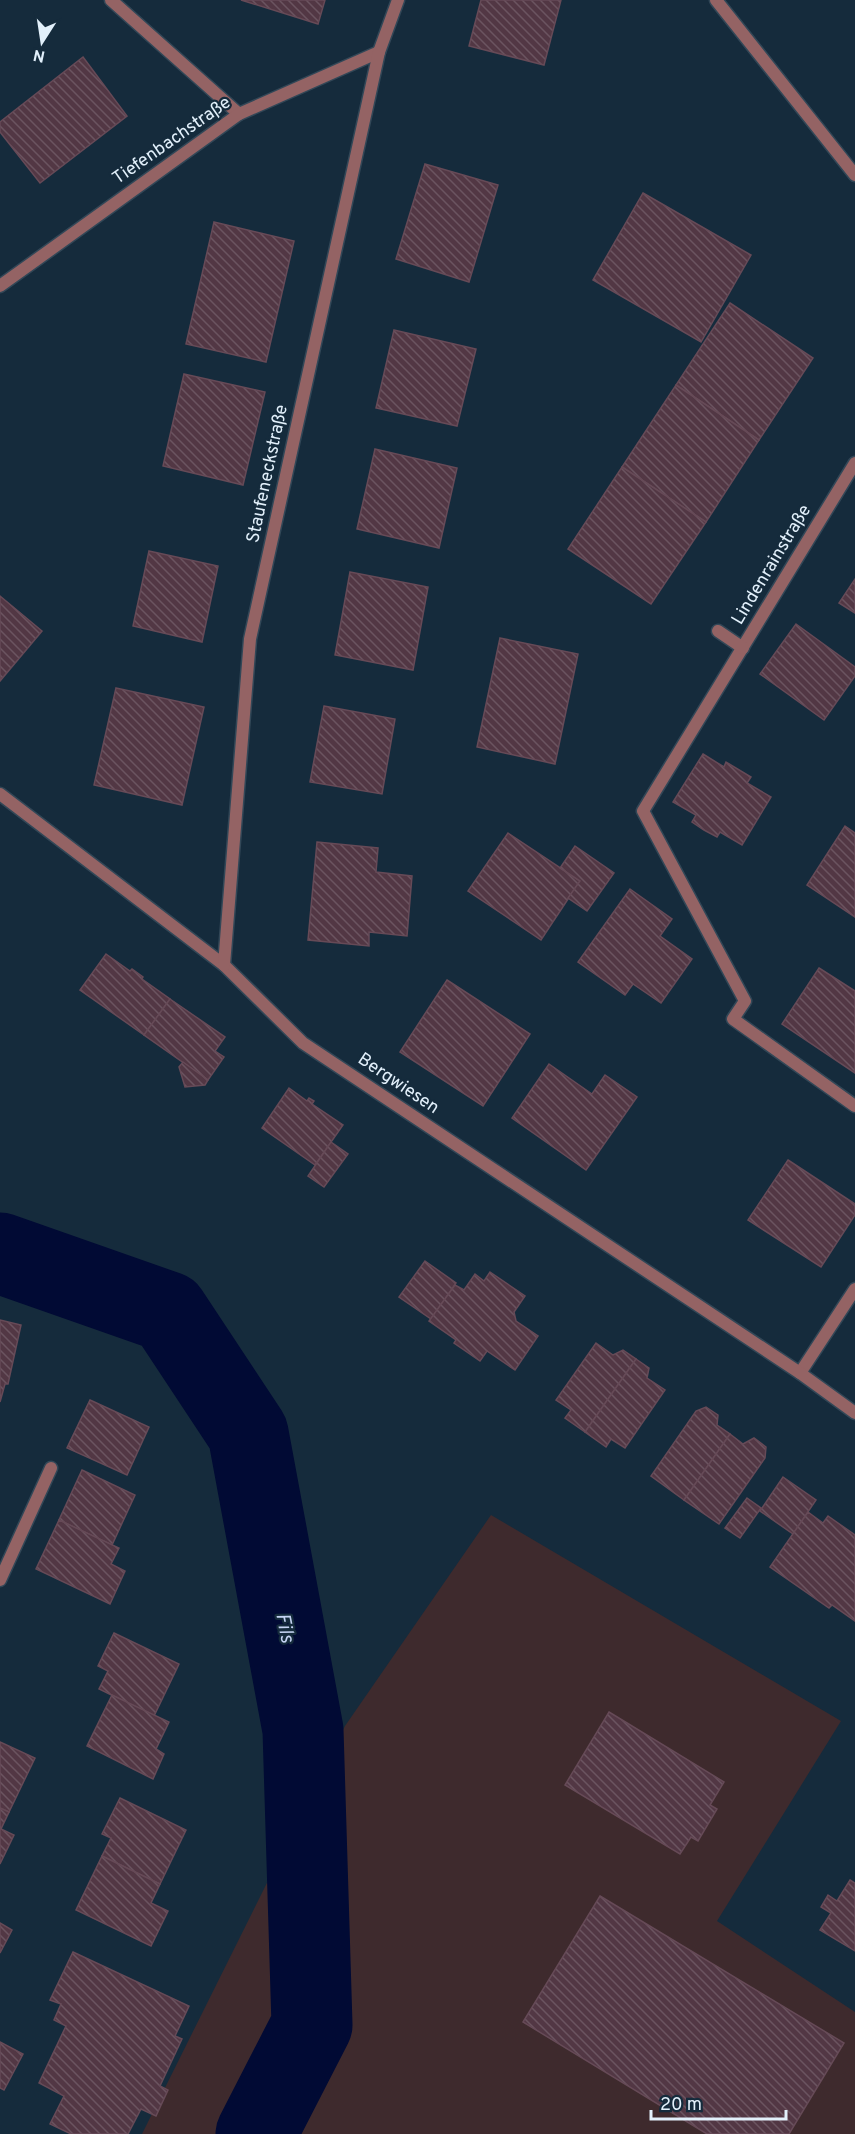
<svg xmlns="http://www.w3.org/2000/svg" width="855" height="2134" font-family="Overpass,sans-serif">
  <defs>
    <pattern id="building-back-hatch" width="6" height="6" patternUnits="userSpaceOnUse" patternTransform="scale(1.5)"><rect width="6" height="6" fill="#523744"/><path d="M-1 5l2 2M0 0l6 6M5-1l2 2" fill="none" stroke="#6b5460"/></pattern>
  </defs>
  <rect width="100%" height="100%" fill="#152b3c"/>
  <path fill="#3e2a2d" d="M491,1515L841,1721L717,1921L855,2012V2134H142L345,1726Z"/>
  <g fill="none" stroke-linecap="round" stroke-linejoin="round">
    <path stroke="#010a34" stroke-width="81" d="M0,1253L168,1312L248,1433L303,1730L312,2025L256,2134"/>
  </g>
  <g fill="url(#building-back-hatch)" stroke="#664a57" stroke-width="1.5">
    <path d="M241,0H325L318,24Z"/>
    <path d="M481,0H561L544,65L469,46Z"/>
    <path d="M83,57L127,116L40,183L0,132V122Z"/>
    <path d="M425,164L498,185L469,282L396,259Z"/>
    <path d="M643,193L751,255L701,342L593,280Z"/>
    <path d="M214,222L294,241L266,362L186,344Z"/>
    <path d="M730,303L813,358L759,440L676,385Z"/>
    <path d="M394,330L476,349L457,426L376,408Z"/>
    <path d="M184,374L265,392L243,485L163,466Z"/>
    <path d="M676,385L759,440L706,522L622,467Z"/>
    <path d="M375,449L457,468L439,548L357,529Z"/>
    <path d="M622,467L706,522L651,604L568,549Z"/>
    <path d="M149,551L218,566L202,642L133,626Z"/>
    <path d="M350,572L428,587L413,670L335,655Z"/>
    <path d="M855,579V613L839,603Z"/>
    <path d="M0,596L42,631L0,681Z"/>
    <path d="M796,624L855,667V676L824,720L760,674Z"/>
    <path d="M500,638L578,654L555,764L477,747Z"/>
    <path d="M116,688L204,707L182,805L94,785Z"/>
    <path d="M324,706L395,719L382,794L310,782Z"/>
    <path d="M703,754L724,767L726,762L751,777L747,783L771,797L742,845L720,832L717,837L704,830L692,822L696,815L673,802Z"/>
    <path d="M845,826L855,833V917L807,885Z"/>
    <path d="M508,833L580,881L541,940L468,891Z"/>
    <path d="M317,842L378,848L376,872L412,876L407,936L369,932V946L308,940Z"/>
    <path d="M575,846L614,873L587,911L568,898L580,881L560,868Z"/>
    <path d="M630,889L672,919L660,936L692,959L661,1003L633,984L625,995L578,962Z"/>
    <path d="M106,954L130,971L132,969L143,977L142,979L170,999L144,1035L80,990Z"/>
    <path d="M819,968L855,991V1073L782,1024Z"/>
    <path d="M447,980L530,1034L483,1106L400,1052Z"/>
    <path d="M170,999L225,1037L215,1051L224,1057L208,1080L144,1035Z"/>
    <path d="M183,1062L208,1080L205,1085L185,1087L179,1067Z"/>
    <path d="M549,1064L592,1094L605,1075L637,1097L586,1170L512,1118Z"/>
    <path d="M289,1088L307,1101L309,1098L314,1101L312,1104L343,1125L315,1165L262,1128Z"/>
    <path d="M331,1142L348,1154L324,1187L308,1176Z"/>
    <path d="M788,1160L855,1204V1215L821,1267L748,1220Z"/>
    <path d="M425,1261L456,1283L431,1319L399,1297Z"/>
    <path d="M490,1272L525,1296L514,1312L516,1321L538,1336L515,1370L487,1351L480,1361L454,1343L456,1340L429,1321L455,1285L464,1290L475,1274L484,1281Z"/>
    <path d="M0,1320L21,1325L8,1384H5L0,1402Z"/>
    <path d="M596,1343L613,1355L623,1350L636,1359L585,1432L565,1418L571,1410L556,1400Z"/>
    <path d="M636,1359L649,1368L647,1378L665,1390L625,1448L611,1439L606,1447L585,1432Z"/>
    <path d="M90,1400L149,1427L127,1475L67,1448Z"/>
    <path d="M706,1407L718,1415L717,1425L730,1434L684,1500L651,1476L696,1411Z"/>
    <path d="M730,1434L743,1444L754,1438L766,1447L765,1458L719,1524L684,1500Z"/>
    <path d="M82,1470L135,1495L112,1545L59,1520Z"/>
    <path d="M783,1477L816,1500L793,1534L760,1511Z"/>
    <path d="M747,1498L761,1508L740,1538L725,1528Z"/>
    <path d="M808,1512L823,1523L828,1516L855,1535V1621L832,1605L829,1608L770,1567Z"/>
    <path d="M59,1520L119,1548L111,1564L125,1571L110,1604L36,1569Z"/>
    <path d="M114,1633L179,1664L154,1716L99,1689L108,1671L98,1666Z"/>
    <path d="M112,1695L169,1722L156,1749L164,1754L153,1779L87,1746Z"/>
    <path d="M609,1712L724,1782L710,1805L717,1809L698,1841L691,1837L680,1854L565,1785Z"/>
    <path d="M0,1742L35,1758L9,1812L0,1808Z"/>
    <path d="M120,1798L186,1830L160,1884L102,1856L111,1838L102,1834Z"/>
    <path d="M0,1808L9,1812L1,1829L14,1835L0,1864Z"/>
    <path d="M102,1856L160,1884L151,1903L168,1911L151,1946L76,1910Z"/>
    <path d="M850,1880L855,1883V1951L820,1930L831,1913L821,1907L828,1895L837,1901Z"/>
    <path d="M600,1896L844,2043L789,2134H707L523,2022Z"/>
    <path d="M0,1923L12,1930L0,1953Z"/>
    <path d="M73,1952L189,2006L175,2036L182,2039L160,2086L168,2090L156,2116L141,2109L128,2134H71L50,2124L64,2096L39,2083L66,2026L54,2020L61,2004L50,2000Z"/>
    <path d="M0,2042L23,2054L4,2090L0,2088Z"/>
  </g>
  <g fill="none" stroke-linecap="round" stroke-linejoin="round">
    <g stroke="#324757" stroke-width="15">
      <g id="lane">
        <path d="M855,463L643,811L745,1001L733,1019L855,1106"/>
        <path d="M718,631L743,648"/>
        <path d="M800,1373L855,1289"/>
      </g>
    </g>
    <g stroke="#324757" stroke-width="15">
      <g id="street">
        <path d="M111,0L239,114"/>
        <path d="M716,0L855,175"/>
        <path d="M0,286L239,114L379,52"/>
        <path d="M0,794L224,965L303,1043L800,1373L855,1413"/>
        <path d="M224,965L250,639L379,52L398,0"/>
        <path d="M0,1580L51,1468"/>
      </g>
    </g>
    <use href="#lane" stroke="#946364" stroke-width="12"/>
    <use href="#street" stroke="#946364" stroke-width="12"/>
  </g>
  <g text-anchor="middle" dominant-baseline="central" stroke-width="4.5" stroke-linejoin="round" paint-order="stroke">
    <g font-size="18" fill="#e2f0fb" stroke="#152b3c">
      <text transform="translate(172 141) rotate(-35)">Tiefenbachstraße</text>
      <text transform="translate(268 474) rotate(-78)">Staufeneckstraße</text>
      <text transform="translate(772 565) rotate(-59)">Lindenrainstraße</text>
      <text transform="translate(398 1084) rotate(34)">Bergwiesen</text>
    </g>
    <g font-size="20" font-style="italic" fill="#c5d4f3" stroke="#152b3c">
      <text transform="translate(284 1628) rotate(79)">Fils</text>
    </g>
  </g>
  <g transform="translate(42 42) rotate(192)" stroke="#152b3c" stroke-width="4.5" paint-order="stroke">
  <path d="M0-4.5L10 22L0 15L-10 22Z" fill="#e2f0fb"/>
  <text y="-9" font-size="16" font-weight="bold" text-anchor="middle" fill="#e2f0fb">N</text>
  </g>
  <path d="M651 2110v9h135v-9" fill="none" stroke="#e2f0fb" stroke-width="3"/>
  <text x="660" y="2110" font-size="18" fill="#e2f0fb" stroke="#152b3c" stroke-width="4.5" paint-order="stroke">20 m</text>
</svg>
